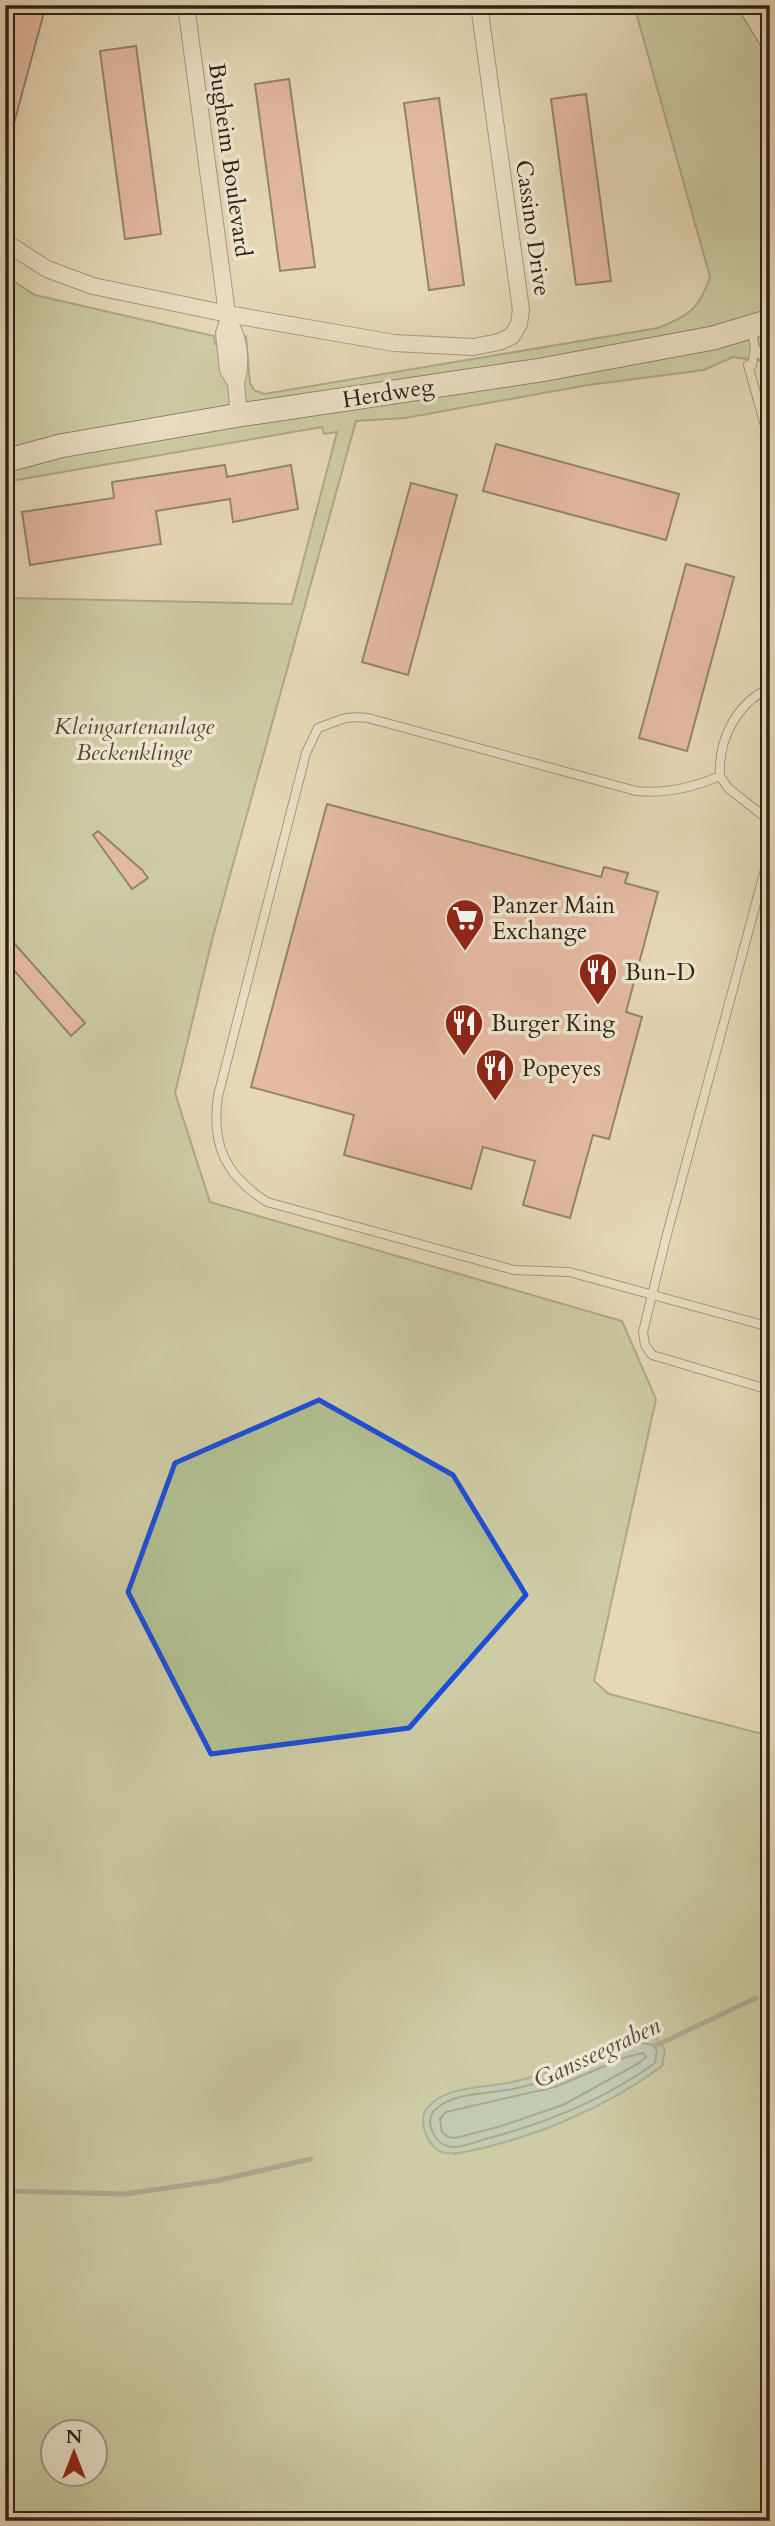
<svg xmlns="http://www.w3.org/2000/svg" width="775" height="2526" font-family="Cardo,serif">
  <rect width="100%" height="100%" fill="#e6d7b7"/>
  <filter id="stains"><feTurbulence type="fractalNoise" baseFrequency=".00286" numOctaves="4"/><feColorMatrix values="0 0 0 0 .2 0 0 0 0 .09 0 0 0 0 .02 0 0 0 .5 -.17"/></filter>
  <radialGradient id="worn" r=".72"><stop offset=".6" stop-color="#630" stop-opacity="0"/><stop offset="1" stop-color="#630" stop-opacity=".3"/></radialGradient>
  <path fill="#b1bf91" stroke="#707054" stroke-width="2" fill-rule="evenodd" d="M634,5H770V362L733,357L704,370L588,385L405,418L356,421L212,940L175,1093L210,1202L622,1321L656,1399L594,1681L609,1694L770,1736V2521H5V555L13,598L292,604L337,432L324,434L322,427L5,482V276L35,295L214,336L215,344L230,342V338L246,336L250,383L254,390L264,394L658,328C689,315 699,310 710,277ZM621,2042L662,2066C600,2111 528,2136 455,2154L513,2082L551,2072ZM52,2432H94V2474H52Z"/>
  <path fill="#97baaa" stroke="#6d7d6f" stroke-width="2" d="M644,2036L657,2039L665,2050L662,2066C635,2086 600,2106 569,2119C548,2129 460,2160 441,2152C432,2148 428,2141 425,2132C422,2124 422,2113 428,2107C447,2085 487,2088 513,2082C559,2072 599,2047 644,2036Z"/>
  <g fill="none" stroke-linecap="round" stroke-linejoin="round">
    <g stroke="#626e60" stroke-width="2">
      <path d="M643,2043L653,2045L657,2051L655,2063C605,2099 544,2124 485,2139C475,2142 464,2147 454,2147C441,2147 435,2139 431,2128C429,2121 430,2114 436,2109C454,2092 489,2094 513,2089C559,2080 598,2055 643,2043Z"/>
      <path d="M643,2053L646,2057L639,2063L563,2105L498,2127L455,2138L448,2137L442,2132L440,2119L446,2112L555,2087L626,2057Z"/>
    </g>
    <g stroke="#6d7d6f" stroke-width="5">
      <path d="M655,2046L756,1998"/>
      <path d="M5,2191L125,2194L215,2181L311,2159"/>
    </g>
  </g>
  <g fill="#e4988c" stroke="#2e2217" stroke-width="2">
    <path d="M16,5H46L10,138L5,137V45Z"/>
    <path d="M136,46L161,234L125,239L100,51Z"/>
    <path d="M289,79L315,267L280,271L255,84Z"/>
    <path d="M586,94L611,281L576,285L551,99Z"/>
    <path d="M439,98L464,285L429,290L404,103Z"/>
    <path d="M496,444L679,494L666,540L483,491Z"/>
    <path d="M225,465L227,477L291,465L298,509L233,522L230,499L156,511L161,544L30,565L22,512L114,498L112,482Z"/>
    <path d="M411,483L457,495L408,675L362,662Z"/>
    <path d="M686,564L734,577L687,751L639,738Z"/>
    <path d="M327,804L601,877L604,867L628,873L625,883L658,892L626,1012L642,1017L609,1139L593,1135L570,1218L523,1205L535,1161L483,1147L471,1189L344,1155L354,1115L251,1087Z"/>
    <path d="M98,831L142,870L148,878L132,889L93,835Z"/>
    <path d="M5,933L85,1023L71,1036L5,960Z"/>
  </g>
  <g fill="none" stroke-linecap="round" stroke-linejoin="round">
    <g stroke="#5c4f3f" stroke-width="10">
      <g id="lane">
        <path d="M751,328L755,348L752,365H748L769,440L765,476L770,484"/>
        <path d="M755,348L770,365"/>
        <path d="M770,688C736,703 718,740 720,776C692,788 665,794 636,791L368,718C345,715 338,721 318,728L306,753L218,1096C211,1145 225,1175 267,1202L514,1270L569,1272L770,1327"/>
        <path d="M720,776L728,788L766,818L770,844"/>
        <path d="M770,851L666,1238L643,1332L645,1345L652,1355L770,1390"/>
      </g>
    </g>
    <g stroke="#5c4f3f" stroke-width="18">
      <g id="street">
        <path d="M186,5L228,321L224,333L228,370L236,383L239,415"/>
        <path d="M5,242L47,269L93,286L228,314L394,343L473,347L499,342L512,336L519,324L521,310L479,5"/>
        <path d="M228,321C240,338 242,363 236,383"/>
      </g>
    </g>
    <g stroke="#2e2217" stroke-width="25">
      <g id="secondary">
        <path d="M750,5L770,38"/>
        <path d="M5,461L60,446L239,415L541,370L713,338L770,321"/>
      </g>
    </g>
    <use href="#lane" stroke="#efe5d0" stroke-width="8"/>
    <use href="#street" stroke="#efe5d0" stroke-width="16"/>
    <use href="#secondary" stroke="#efe5d0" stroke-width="23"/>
  </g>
  <path d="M0 0H775V2526H0ZM319,1400L453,1475L526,1595L409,1728L211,1754L128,1592L175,1463Z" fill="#e6d7b7" fill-opacity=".55" fill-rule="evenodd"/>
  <path fill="none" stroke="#1d4ed8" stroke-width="5" stroke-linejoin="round" d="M319,1400L453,1475L526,1595L409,1728L211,1754L128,1592L175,1463Z"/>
  <defs>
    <g id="supermarket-pin" transform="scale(2.0125)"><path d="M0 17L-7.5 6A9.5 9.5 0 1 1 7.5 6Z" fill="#8f2418" stroke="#efe5d0"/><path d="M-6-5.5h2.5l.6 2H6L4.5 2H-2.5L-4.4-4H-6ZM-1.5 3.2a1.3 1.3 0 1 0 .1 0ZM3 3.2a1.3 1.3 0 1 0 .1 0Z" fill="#fff"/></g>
    <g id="restaurant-pin" transform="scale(2.0125)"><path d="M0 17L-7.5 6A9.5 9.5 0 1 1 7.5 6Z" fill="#8f2418" stroke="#efe5d0"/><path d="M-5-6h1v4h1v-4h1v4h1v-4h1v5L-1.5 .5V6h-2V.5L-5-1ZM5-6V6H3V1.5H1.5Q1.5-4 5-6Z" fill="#fff"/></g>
  </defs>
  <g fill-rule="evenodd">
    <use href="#supermarket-pin" x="465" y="918"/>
    <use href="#restaurant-pin" x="598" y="972"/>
    <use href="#restaurant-pin" x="464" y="1023"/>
    <use href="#restaurant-pin" x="495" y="1068"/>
  </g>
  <g text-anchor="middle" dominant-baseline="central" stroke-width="7" stroke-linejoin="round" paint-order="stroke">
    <g font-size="23" fill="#2e2217" stroke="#efe5d0">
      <text transform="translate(230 160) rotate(82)">Bugheim Boulevard</text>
      <text transform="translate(533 228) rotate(82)">Cassino Drive</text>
      <text transform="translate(388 393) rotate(-9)">Herdweg</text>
    </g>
    <g font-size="23" font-style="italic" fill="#4f4936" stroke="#efe5d0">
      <text x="134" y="726">Kleingartenanlage<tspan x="134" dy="26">Beckenklinge</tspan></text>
    </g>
    <g font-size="23" fill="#2e2217" stroke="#efe5d0" text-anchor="start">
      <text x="492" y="905">Panzer Main<tspan x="492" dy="26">Exchange</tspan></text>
      <text x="625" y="972">Bun-D</text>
      <text x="491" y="1023">Burger King</text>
      <text x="522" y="1068">Popeyes</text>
    </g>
    <g font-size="24" font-style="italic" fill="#4e5043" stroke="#efe5d0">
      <text transform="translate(597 2053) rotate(-25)">Gansseegraben</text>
    </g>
  </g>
  <rect width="775" height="2526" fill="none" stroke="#e6d7b7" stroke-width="28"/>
  <rect x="7" y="7" width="761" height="2512" fill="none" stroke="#2e2217" stroke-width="3.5"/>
  <rect x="14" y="14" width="747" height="2498" fill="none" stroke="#2e2217" stroke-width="2"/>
  <g transform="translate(74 2453)"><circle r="33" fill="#efe5d0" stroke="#a29786" stroke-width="2"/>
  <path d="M0-5L12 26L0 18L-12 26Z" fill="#8f2418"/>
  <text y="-10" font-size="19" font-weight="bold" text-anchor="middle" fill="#2e2217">N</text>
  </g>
  <rect width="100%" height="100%" filter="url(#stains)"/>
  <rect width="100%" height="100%" fill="url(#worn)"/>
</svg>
